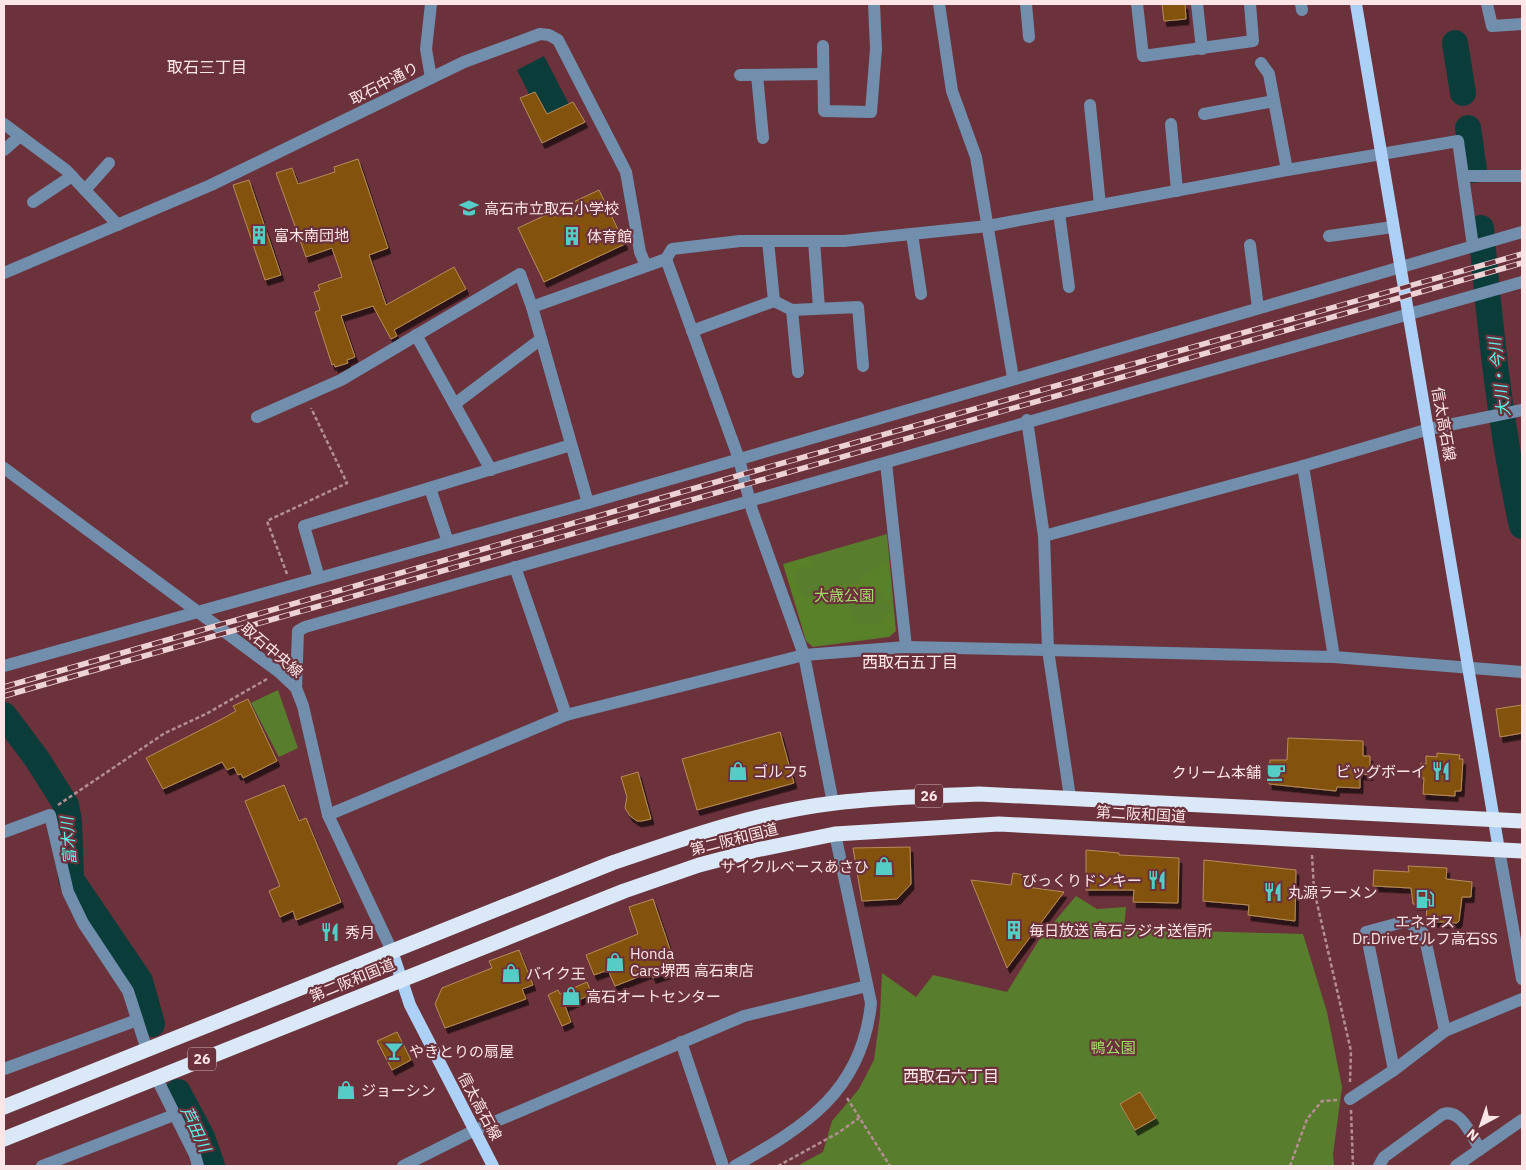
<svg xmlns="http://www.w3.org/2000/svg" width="1526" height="1170" font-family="'IBM Plex Sans','Noto Sans JP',sans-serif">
  <defs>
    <filter id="shadow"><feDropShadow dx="3" dy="5.5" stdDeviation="0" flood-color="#0009"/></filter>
  </defs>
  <rect width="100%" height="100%" fill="#6c323c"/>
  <g fill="#587e2d">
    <path d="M887,534L896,631L889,637L813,647L806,641L783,564Z"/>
    <path d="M278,690L298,748L279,757L251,703Z"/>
    <path d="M1076,896L1097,909L1126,907L1124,929L1303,934L1327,1012L1342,1087L1333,1154L1334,1166H797L823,1152L832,1121L859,1089L874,1060L880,1016L882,973L916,997L933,975L1007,992L1039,940Z"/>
  </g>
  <path fill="#598228" d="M812,557L813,563L810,566C800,567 796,567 793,578L805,598L836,590L846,583L857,584L866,574L884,565L888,566L890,588L888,596L891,600L888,603L885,602V595L880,589L865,588L851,595C845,608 850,616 860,625H878L886,613H890L894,617L895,630L888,635L813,645L807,640L784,565Z"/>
  <path fill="#0a3c3a" d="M544,56L569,104L547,114L535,92L529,94L517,70Z"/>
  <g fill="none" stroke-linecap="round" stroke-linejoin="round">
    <g stroke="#0a3c3a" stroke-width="26">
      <path d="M1455,43L1463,93"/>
      <path d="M1468,128L1474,170"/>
      <path d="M1481,228C1490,327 1500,428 1522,526"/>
      <path d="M4,715L37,759L66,805L69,821L71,879L140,981L152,1024"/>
      <path d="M178,1092L202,1137L212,1166"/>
    </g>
  </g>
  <g fill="#835308" stroke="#b58c5a" filter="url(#shadow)">
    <path d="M1162,4H1185L1186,19L1164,21Z"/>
    <path d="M535,92L547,114L573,102L585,122L542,143L520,98Z"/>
    <path d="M358,159L388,248L369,255L386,305L454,267L466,289L394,330L397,336L391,339L373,306L341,316L355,357L347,360L348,363L335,367L334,364L332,365L315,312L320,310L314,292L320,290L318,285L342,277L332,248L306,257L276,173L292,168L298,184L335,172L334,167Z"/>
    <path d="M249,180L281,275L265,280L233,185Z"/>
    <path d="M599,190L625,244L544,282L518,228Z"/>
    <path d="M248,699L277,761L243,778L241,774L238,775L234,767L227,770L222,762L163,789L146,758L222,719L236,711L233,706Z"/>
    <path d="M1522,705V733L1500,737L1496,709Z"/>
    <path d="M780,732L794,783L697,810L682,759Z"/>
    <path d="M1288,738L1363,741V756H1370V775L1360,774V788L1337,787L1336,791L1269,784L1270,760H1287Z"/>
    <path d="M1437,753L1460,755L1459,759H1463L1461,791H1455V796L1423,794L1424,778H1420L1421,763L1426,764V756L1437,757Z"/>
    <path d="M638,772L651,819L642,821H637L630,816L625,808L627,797L621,777Z"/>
    <path d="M284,785L299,821L306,818L341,902L296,920L293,911L280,917L269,891L280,886L245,801Z"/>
    <path d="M910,847L911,884L897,899L862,901L853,848Z"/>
    <path d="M1086,850L1119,853V855L1179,858L1178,903L1133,902L1134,890H1086Z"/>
    <path d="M1204,860L1296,870L1295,921L1248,915L1249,905L1203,901Z"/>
    <path d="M1408,866L1447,868L1446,879L1472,882L1471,897H1462L1459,921L1457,923L1426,921L1427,905L1413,904L1411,888L1373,886L1374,870L1409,872Z"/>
    <path d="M1013,873L1029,876L1027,887L1064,892L1007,968L971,880L1011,885Z"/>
    <path d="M653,899L677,970L653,978L651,972L615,986L608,970L594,975L586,955L638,934L629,907Z"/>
    <path d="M519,950L533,985L522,989L526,999L445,1028L435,1004L442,988L492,968L489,961Z"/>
    <path d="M587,982L592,994L565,1006L571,1022L562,1026L548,995L558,990L560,994Z"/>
    <path d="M397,1032L411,1060L392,1070L377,1041Z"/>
    <path d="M1140,1092L1156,1118L1135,1130L1120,1104Z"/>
  </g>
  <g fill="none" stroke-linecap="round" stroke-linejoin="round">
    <g stroke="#b58e94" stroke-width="2.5" stroke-dasharray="4 2.5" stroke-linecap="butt">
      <path d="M287,574L267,521L347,483L311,408"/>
      <path d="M58,805L165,733L206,714L267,679"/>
      <path d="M1312,855L1314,890L1351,1051L1350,1082"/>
      <path d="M847,1098L890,1166"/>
      <path d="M1351,1110L1353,1166"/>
      <path d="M778,1166L838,1133L859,1118"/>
      <path d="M1290,1166L1307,1119L1322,1101L1339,1100"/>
    </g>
    <g stroke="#718ead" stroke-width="12">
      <path d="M939,4L952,91L976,157L1013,378"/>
      <path d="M1026,4L1029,37"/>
      <path d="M1137,4L1143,56L1253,41L1250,4"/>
      <path d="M1197,4L1202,49"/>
      <path d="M1301,4L1302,10"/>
      <path d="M1487,4L1492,26L1522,24"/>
      <path d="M823,46L824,111L871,112L876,49L874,4"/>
      <path d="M1261,63L1269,74L1287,170"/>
      <path d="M740,75L823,74"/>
      <path d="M757,75L763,138"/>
      <path d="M431,78L426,49L431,4"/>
      <path d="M1090,105L1100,205"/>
      <path d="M1204,114L1274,101"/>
      <path d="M4,124L66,170L118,225"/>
      <path d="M1171,124L1177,191"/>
      <path d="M4,150L20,136"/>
      <path d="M1463,176H1522"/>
      <path d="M85,190L109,163"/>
      <path d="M33,202L72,176"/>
      <path d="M1059,213L1069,287"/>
      <path d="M912,234L921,294"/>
      <path d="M1329,236L1393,227"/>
      <path d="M768,241L774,301"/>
      <path d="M814,241L819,308"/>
      <path d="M1250,245L1258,308"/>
      <path d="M666,259L739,459L752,510L804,655L833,803"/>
      <path d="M4,273L211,185L464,62L540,34L549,35L558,40L626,172L640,252L646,266"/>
      <path d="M692,331L774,301L792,310"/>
      <path d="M416,335L491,470"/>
      <path d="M798,372L792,310L858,307L863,366"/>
      <path d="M456,403L541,339"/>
      <path d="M257,417L341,380L520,274L532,307"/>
      <path d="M1027,420L1044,536L1048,650L1070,797"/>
      <path d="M886,463L906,647"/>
      <path d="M1303,466L1334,657"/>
      <path d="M4,468L279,672L296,688L303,706L328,815L392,951"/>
      <path d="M430,488L448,542"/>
      <path d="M588,503L532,307L666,259L672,249L740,241H844L988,226L1287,170L1458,141L1473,246"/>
      <path d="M1044,536L1303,466L1429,429L1522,410"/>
      <path d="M515,567L566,715"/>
      <path d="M319,578L304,526L571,445"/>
      <path d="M4,666L588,503L1522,232"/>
      <path d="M296,688L298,631L305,627L1522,282"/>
      <path d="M328,815L566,715L804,655L906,647L1002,649L1334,657L1522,672"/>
      <path d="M4,832L50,815L68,892L83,923L128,991L147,1050"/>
      <path d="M1499,850L1522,979"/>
      <path d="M681,1042L723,1166"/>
      <path d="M4,1069L137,1020"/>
      <path d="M1394,1070L1366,932L1407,921L1424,934L1445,1031"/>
      <path d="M156,1077L195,1155L198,1166"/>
      <path d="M1350,1099L1394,1070L1445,1031L1522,999"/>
      <path d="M42,1166L174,1115"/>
      <path d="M403,1166L473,1131L744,1016L867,986"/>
      <path d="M735,1166C805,1126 862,1092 871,1003L835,834"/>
      <path d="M1379,1166L1384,1157L1443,1114C1462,1109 1471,1136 1480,1149"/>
      <path d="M1456,1166L1522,1120"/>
    </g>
    <g stroke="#add0f6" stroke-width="12">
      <path d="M1356,4L1499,850"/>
      <path d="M392,951L410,1005L493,1166"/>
    </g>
    <g stroke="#dae8f7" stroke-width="15">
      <path d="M4,1107L612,863C684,838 758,812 835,803C882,797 931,796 979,794L1522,821"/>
      <path d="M4,1139L624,891L699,865L756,850L835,834L999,824L1522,851"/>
    </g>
    <g stroke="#ecd2d5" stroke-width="5.5">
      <g id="rail">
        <path d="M4,687L744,474L1522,254"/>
        <path d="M4,696L1522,263"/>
      </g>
    </g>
    <use href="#rail" stroke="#6c323c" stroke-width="4" stroke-dasharray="11" stroke-linecap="butt"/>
  </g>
  <defs>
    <g id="school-bare" transform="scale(1.5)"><path d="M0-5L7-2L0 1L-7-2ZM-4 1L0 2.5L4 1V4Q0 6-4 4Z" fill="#54cdc7" stroke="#6c323c" stroke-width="2.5" paint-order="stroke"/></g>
    <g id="building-bare" transform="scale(1.5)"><path d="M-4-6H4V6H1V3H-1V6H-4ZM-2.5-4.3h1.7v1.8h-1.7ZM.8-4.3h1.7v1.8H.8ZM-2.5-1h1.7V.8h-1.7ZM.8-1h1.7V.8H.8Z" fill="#54cdc7" stroke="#6c323c" stroke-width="2.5" paint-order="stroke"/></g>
    <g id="shop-bare" transform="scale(1.5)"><path d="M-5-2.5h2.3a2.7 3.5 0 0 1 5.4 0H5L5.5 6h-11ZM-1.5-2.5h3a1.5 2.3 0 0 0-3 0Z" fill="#54cdc7" stroke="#6c323c" stroke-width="2.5" paint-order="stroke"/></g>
    <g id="restaurant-bare" transform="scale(1.5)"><path d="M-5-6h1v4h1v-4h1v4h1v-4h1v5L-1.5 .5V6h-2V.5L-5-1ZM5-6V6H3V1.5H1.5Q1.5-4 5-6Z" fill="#54cdc7" stroke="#6c323c" stroke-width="2.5" paint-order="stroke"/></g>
    <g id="cafe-bare" transform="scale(1.5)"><path d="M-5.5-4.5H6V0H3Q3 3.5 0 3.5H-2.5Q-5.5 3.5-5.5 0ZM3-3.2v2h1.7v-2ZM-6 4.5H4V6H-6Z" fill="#54cdc7" stroke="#6c323c" stroke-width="2.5" paint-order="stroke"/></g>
    <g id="fuel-bare" transform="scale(1.5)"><path d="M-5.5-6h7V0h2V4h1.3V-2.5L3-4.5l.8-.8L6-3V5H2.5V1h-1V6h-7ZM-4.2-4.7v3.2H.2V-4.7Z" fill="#54cdc7" stroke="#6c323c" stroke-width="2.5" paint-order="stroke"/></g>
    <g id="bar-bare" transform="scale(1.5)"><path d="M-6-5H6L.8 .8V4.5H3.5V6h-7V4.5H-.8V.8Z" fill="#54cdc7" stroke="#6c323c" stroke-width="2.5" paint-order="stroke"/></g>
  </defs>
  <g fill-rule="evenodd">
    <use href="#school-bare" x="469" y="208"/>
    <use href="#building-bare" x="259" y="235"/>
    <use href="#building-bare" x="572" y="236"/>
    <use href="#shop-bare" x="738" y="771"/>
    <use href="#restaurant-bare" x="1441" y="771"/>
    <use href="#cafe-bare" x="1276" y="772"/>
    <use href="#shop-bare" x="884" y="866"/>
    <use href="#restaurant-bare" x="1157" y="880"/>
    <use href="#restaurant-bare" x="1273" y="892"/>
    <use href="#fuel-bare" x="1425" y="899"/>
    <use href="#building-bare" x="1014" y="930"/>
    <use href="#restaurant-bare" x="330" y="932"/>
    <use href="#shop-bare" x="615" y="962"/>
    <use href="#shop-bare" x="511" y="973"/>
    <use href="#shop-bare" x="571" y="996"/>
    <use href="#bar-bare" x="394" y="1051"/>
    <use href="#shop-bare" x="346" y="1090"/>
  </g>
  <g text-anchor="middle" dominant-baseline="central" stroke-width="4.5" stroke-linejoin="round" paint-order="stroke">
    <g fill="#6c323c" stroke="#d0afb4" stroke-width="1">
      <rect x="915" y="784.5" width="28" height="23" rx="4"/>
      <rect x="188" y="1047.5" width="28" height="23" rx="4"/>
    </g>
    <g font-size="14" font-weight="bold" fill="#fbe5e7">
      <text x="929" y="796">26</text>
      <text x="202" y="1059">26</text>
    </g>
    <g font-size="15" fill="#fbe5e7" stroke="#6c323c">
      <text transform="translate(384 83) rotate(-27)">取石中通り</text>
      <text transform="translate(1444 424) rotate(80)">信太高石線</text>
      <text transform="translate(272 650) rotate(40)">取石中央線</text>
      <text transform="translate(1141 814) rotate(3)">第二阪和国道</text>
      <text transform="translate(734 839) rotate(-14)">第二阪和国道</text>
      <text transform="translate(352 980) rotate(-22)">第二阪和国道</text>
      <text transform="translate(480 1106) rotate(62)">信太高石線</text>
    </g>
    <g font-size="15" fill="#fbe5e7" stroke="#6c323c" text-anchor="start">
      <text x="484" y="208">高石市立取石小学校</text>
      <text x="274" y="235">富木南団地</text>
      <text x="587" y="236">体育館</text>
      <text x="753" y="771">ゴルフ5</text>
      <text x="1426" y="771" text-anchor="end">ビッグボーイ</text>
      <text x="1261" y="772" text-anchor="end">クリーム本舗</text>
      <text x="869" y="866" text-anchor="end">サイクルベースあさひ</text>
      <text x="1142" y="880" text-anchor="end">びっくりドンキー</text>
      <text x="1288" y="892">丸源ラーメン</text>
      <text x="1425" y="921" text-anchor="middle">エネオス<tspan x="1425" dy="17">Dr.Driveセルフ高石SS</tspan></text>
      <text x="1029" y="930">毎日放送 高石ラジオ送信所</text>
      <text x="345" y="932">秀月</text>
      <text x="630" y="953">Honda<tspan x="630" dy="17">Cars堺西 高石東店</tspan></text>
      <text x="526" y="973">バイク王</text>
      <text x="586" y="996">高石オートセンター</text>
      <text x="409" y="1051">やきとりの扇屋</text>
      <text x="361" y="1090">ジョーシン</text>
    </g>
    <g font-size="15" fill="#a5dd6a" stroke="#6c323c">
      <text x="844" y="595">大歳公園</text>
      <text x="1113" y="1047">鴨公園</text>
    </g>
    <g font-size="16" fill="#fbe5e7" stroke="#6c323c">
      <text x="207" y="67">取石三丁目</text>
      <text x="910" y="662">西取石五丁目</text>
      <text x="951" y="1076">西取石六丁目</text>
    </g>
    <g font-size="16" font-style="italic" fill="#5ef2eb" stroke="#6c323c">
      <text transform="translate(1499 377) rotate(-97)">大川・今川</text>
      <text transform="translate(68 841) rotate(-94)">富木川</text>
      <text transform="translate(196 1129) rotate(65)">芦田川</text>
    </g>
  </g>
  <rect width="1526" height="1170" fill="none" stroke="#fbe5e7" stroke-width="10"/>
  <g transform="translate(1481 1125) rotate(220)" stroke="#6c323c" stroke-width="4" paint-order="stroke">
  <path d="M0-4L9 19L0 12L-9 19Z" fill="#fbe5e7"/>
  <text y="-8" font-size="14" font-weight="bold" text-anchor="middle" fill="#fbe5e7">N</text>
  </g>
</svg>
